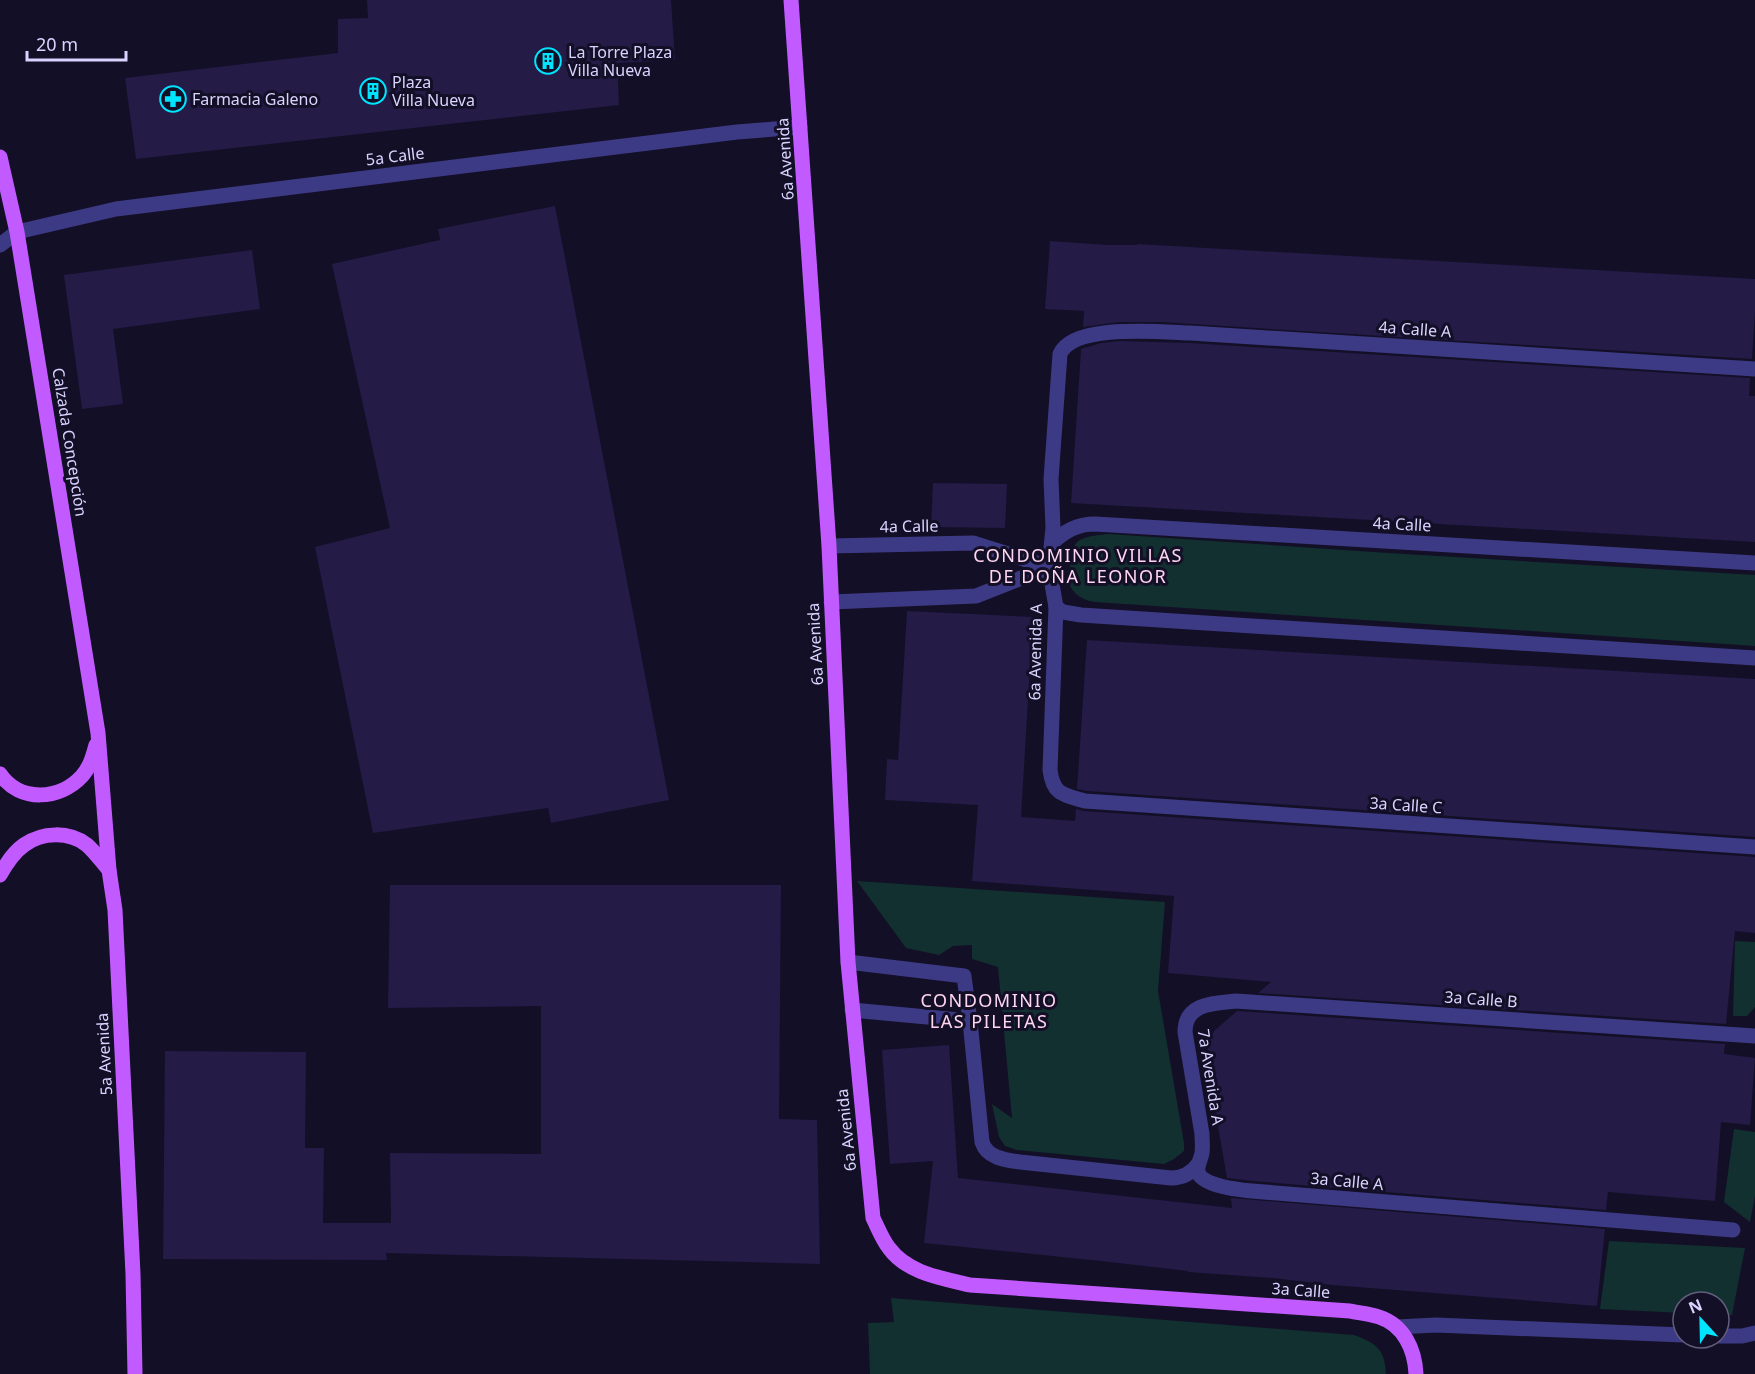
<svg xmlns="http://www.w3.org/2000/svg" width="1755" height="1374" font-family="'Noto Sans',sans-serif">
  <rect width="100%" height="100%" fill="#130f26"/>
  <g fill="#12302f">
    <path d="M1109,534L1388,553L1755,575V646L1094,602C1083,600 1072,594 1069,583C1072,546 1067,537 1109,534Z"/>
    <path d="M857,881L1165,902L1158,991L1184,1143V1151L1174,1159L1164,1164L1017,1150L1005,1146L999,1137L992,1104L1012,1118L998,967L972,959V945L953,946L939,955L906,948Z"/>
    <path d="M1735,941L1755,942V1007L1747,1016H1733Z"/>
    <path d="M1734,1129L1755,1132V1196L1750,1222L1724,1202Z"/>
    <path d="M1609,1241L1745,1248L1732,1315L1719,1314V1302H1683V1313L1600,1309Z"/>
    <path d="M891,1298L1354,1335C1376,1343 1385,1349 1386,1374H870L868,1323L894,1322Z"/>
  </g>
  <g fill="#241b47">
    <path d="M367,0H671L675,60L617,63L619,105L136,159L125,78L338,53V19L368,18Z"/>
    <path d="M555,206L669,800L551,823L548,808L373,833L315,547L390,528L332,264L440,240L438,229Z"/>
    <path d="M1050,241L1108,245H1137V244L1755,279V311L1752,359L1160,322H1119L1083,327L1084,311L1045,309Z"/>
    <path d="M252,250L260,309L113,329L123,404L82,409L64,275Z"/>
    <path d="M1120,341L1190,343L1750,378L1749,396H1755V542L1071,503L1081,349L1101,343Z"/>
    <path d="M933,483L1007,484L1005,528L931,527Z"/>
    <path d="M907,611L1033,617L1021,817L1075,821L1076,809L1084,811L1755,857V933L1735,931L1726,1024L1258,993L1271,982L1168,973L1174,896L972,881L978,805L885,800L887,759L898,760Z"/>
    <path d="M1087,640L1755,679V837L1087,791L1077,789Z"/>
    <path d="M390,885H781L779,1119L817,1120L820,1264L386,1253L387,1260L163,1259L165,1051L306,1052L305,1148H324L323,1223H391L390,1153L541,1154V1006L388,1008Z"/>
    <path d="M1237,1011L1725,1044L1724,1054L1755,1058L1750,1125L1721,1122L1715,1201L1608,1192L1606,1210L1253,1181L1227,1178L1212,1092H1214L1207,1042L1214,1031Z"/>
    <path d="M949,1045L958,1178L1232,1208L1231,1198L1605,1229L1597,1306L1332,1285L1273,1278L1188,1272V1271L1101,1261L924,1243L933,1161L890,1164L882,1050Z"/>
  </g>
  <g fill="none" stroke-linecap="round" stroke-linejoin="round">
    <g stroke="#3d3a85" stroke-width="15">
      <path d="M0,245L17,232L116,209L737,132L800,127"/>
      <path d="M1755,369L1191,333C1162,332 1073,323 1060,354L1051,479L1053,528L1049,567L1056,607L1050,770C1053,795 1064,795 1085,801L1755,847"/>
      <path d="M1052,543C1065,531 1077,524 1095,524L1755,563"/>
      <path d="M829,546L973,543L1049,567"/>
      <path d="M831,602L976,596L1049,567"/>
      <path d="M1056,607L1063,612L1081,615L1755,658"/>
      <path d="M848,962L964,976L970,1021L982,1142C987,1158 1005,1160 1020,1162L1171,1178C1183,1178 1192,1173 1199,1163"/>
      <path d="M852,1010L970,1021"/>
      <path d="M1733,1230L1252,1191C1241,1190 1199,1186 1198,1171C1197,1165 1201,1159 1202,1153C1203,1147 1202,1141 1202,1134L1185,1032C1185,1003 1214,1003 1236,1001L1755,1036"/>
      <path d="M1397,1327L1436,1325L1683,1335"/>
      <path d="M1719,1336H1742L1755,1333"/>
    </g>
    <g stroke="#c25bff" stroke-width="15">
      <path d="M791,0L829,546L848,962L873,1218C878,1228 882,1239 889,1248C907,1273 941,1278 970,1285L1350,1311C1359,1313 1370,1314 1379,1317C1404,1325 1415,1350 1416,1374"/>
      <path d="M0,157L17,232L98,733L109,870L115,910L133,1274L135,1374"/>
      <path d="M0,774C20,803 60,800 82,776C90,767 93,756 96,745"/>
      <path d="M0,875C6,864 14,852 24,845C42,832 69,831 87,845C95,852 102,862 109,870"/>
    </g>
  </g>
  <defs>
    <g id="building-ring" transform="scale(1.35)"><circle r="9.5" fill="#130f26" stroke="#00e5ff" stroke-width="1.5"/><path d="M-4-6H4V6H1V3H-1V6H-4ZM-2.5-4.3h1.7v1.8h-1.7ZM.8-4.3h1.7v1.8H.8ZM-2.5-1h1.7V.8h-1.7ZM.8-1h1.7V.8H.8Z" fill="#00e5ff"/></g>
    <g id="pharmacy-ring" transform="scale(1.35)"><circle r="9.5" fill="#130f26" stroke="#00e5ff" stroke-width="1.5"/><path d="M-2-6h4v4h4v4h-4v4h-4v-4h-4v-4h4Z" fill="#00e5ff"/></g>
  </defs>
  <g fill-rule="evenodd">
    <use href="#building-ring" x="548" y="61"/>
    <use href="#building-ring" x="373" y="91"/>
    <use href="#pharmacy-ring" x="173" y="99"/>
  </g>
  <g text-anchor="middle" dominant-baseline="central" stroke-width="6" stroke-linejoin="round" paint-order="stroke">
    <g font-size="16" fill="#d9d4ff" stroke="#130f26" text-anchor="start">
      <text x="568" y="52">La Torre Plaza<tspan x="568" dy="18">Villa Nueva</tspan></text>
      <text x="392" y="82">Plaza<tspan x="392" dy="18">Villa Nueva</tspan></text>
      <text x="192" y="99">Farmacia Galeno</text>
    </g>
    <g font-size="16" fill="#d9d4ff" stroke="#130f26">
      <text transform="translate(395 156) rotate(-7)">5a Calle</text>
      <text transform="translate(785 159) rotate(-94)">6a Avenida</text>
      <text transform="translate(1415 329) rotate(4)">4a Calle A</text>
      <text transform="translate(70 442) rotate(81)">Calzada Concepción</text>
      <text transform="translate(1402 524) rotate(3)">4a Calle</text>
      <text transform="translate(909 526) rotate(-1)">4a Calle</text>
      <text transform="translate(815 644) rotate(-93)">6a Avenida</text>
      <text transform="translate(1035 652) rotate(-89)">6a Avenida A</text>
      <text transform="translate(1406 805) rotate(4)">3a Calle C</text>
      <text transform="translate(1481 999) rotate(4)">3a Calle B</text>
      <text transform="translate(104 1054) rotate(-93)">5a Avenida</text>
      <text transform="translate(1211 1077) rotate(81)">7a Avenida A</text>
      <text transform="translate(846 1130) rotate(-96)">6a Avenida</text>
      <text transform="translate(1347 1181) rotate(5)">3a Calle A</text>
      <text transform="translate(1301 1290) rotate(4)">3a Calle</text>
    </g>
    <g font-size="18" letter-spacing="1.5" fill="#ffd6f0" stroke="#130f26">
      <text x="1078" y="555">CONDOMINIO VILLAS<tspan x="1078" dy="21">DE DOÑA LEONOR</tspan></text>
      <text x="989" y="1000">CONDOMINIO<tspan x="989" dy="21">LAS PILETAS</tspan></text>
    </g>
  </g>
  <g transform="translate(1701 1320) rotate(338)"><circle r="28" fill="#130f26" stroke="#625e7d" stroke-width="1.5"/>
  <path d="M0-4.5L10 22L0 15L-10 22Z" fill="#00e5ff"/>
  <text y="-9" font-size="16" font-weight="bold" text-anchor="middle" fill="#d9d4ff">N</text>
  </g>
  <path d="M27 51v9h99v-9" fill="none" stroke="#d9d4ff" stroke-width="3"/>
  <text x="36" y="51" font-size="18" fill="#d9d4ff" stroke="#130f26" stroke-width="4.5" paint-order="stroke">20 m</text>
</svg>
